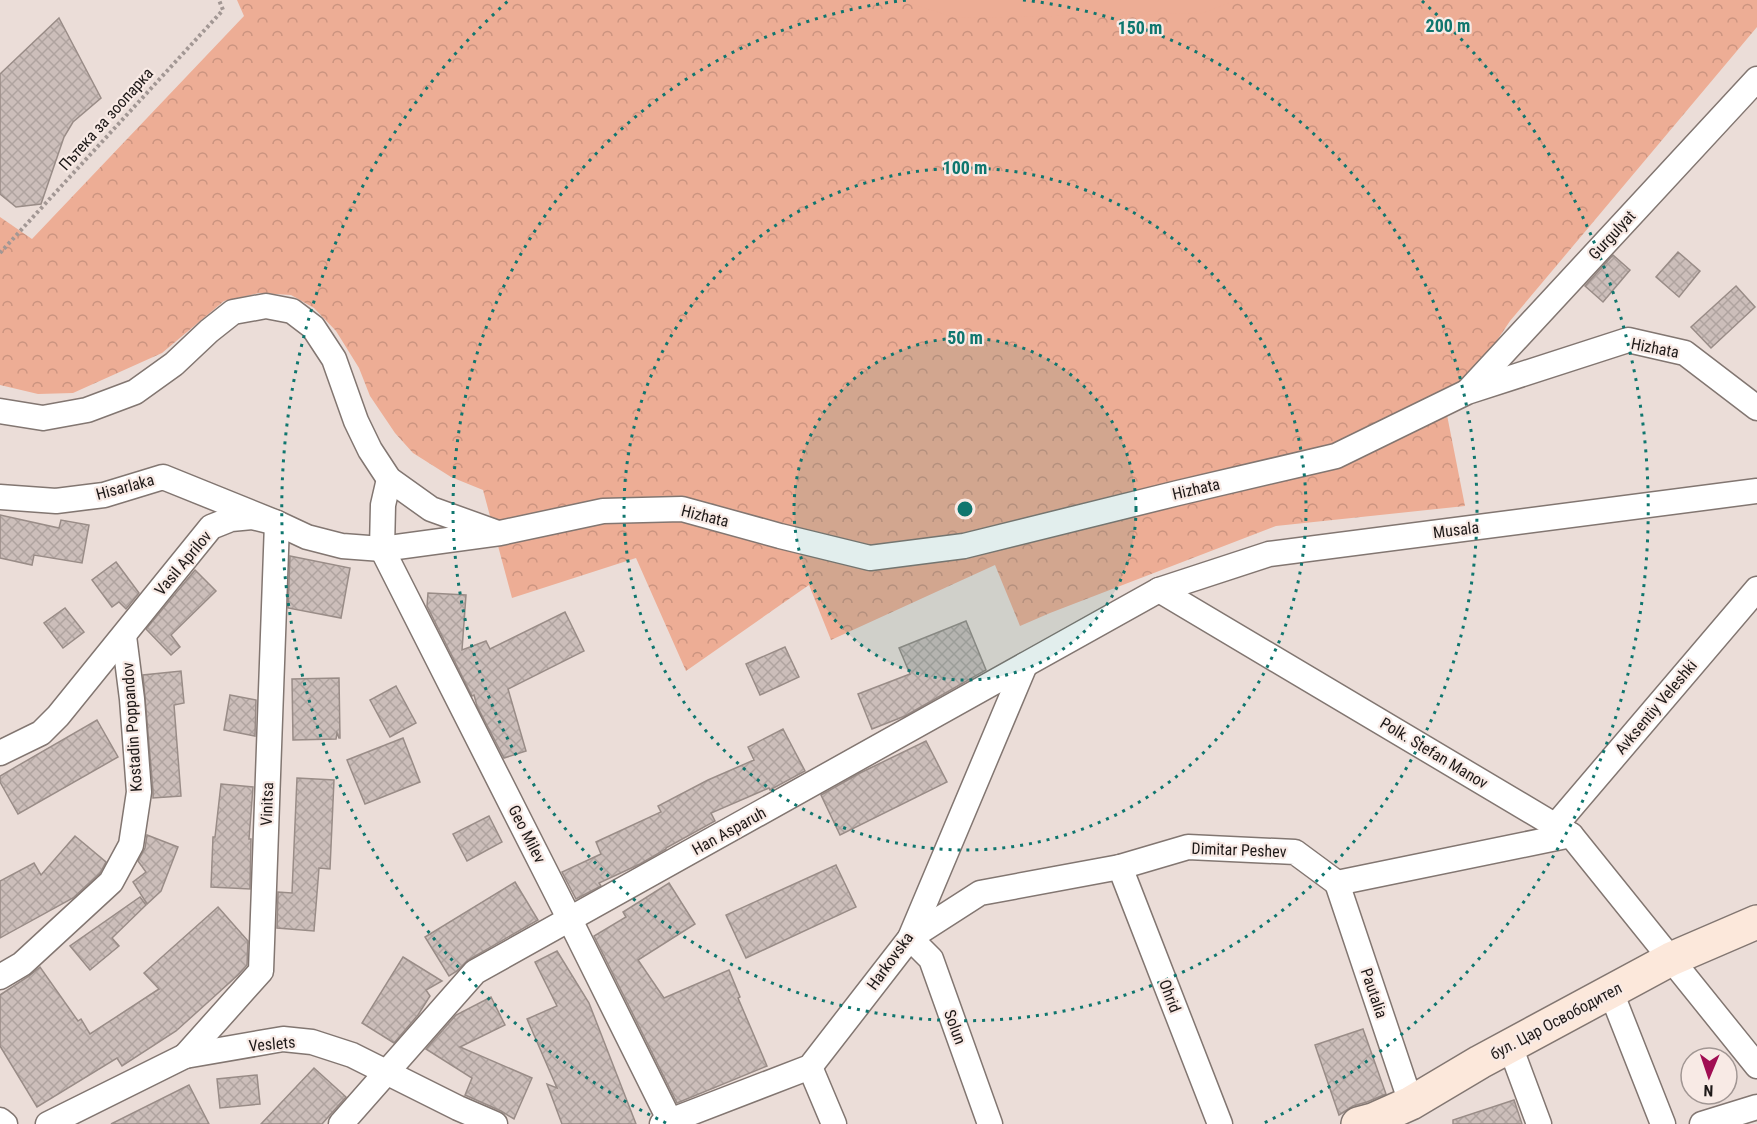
<svg xmlns="http://www.w3.org/2000/svg" width="1757" height="1124" font-family="'Roboto Condensed',sans-serif">
  <defs>
    <pattern id="forest-crowns" width="20" height="18" patternUnits="userSpaceOnUse" patternTransform="scale(1.5)"><rect width="20" height="18" fill="#edad95"/><path d="M2 6a3 3 0 1 1 6 0M12 15a3 3 0 1 1 6 0" fill="none" stroke="#cb9480"/></pattern>
    <pattern id="building-cross-hatch" width="8" height="8" patternUnits="userSpaceOnUse" patternTransform="scale(1.5)"><rect width="8" height="8" fill="#ccbeba"/><path d="M0 0l8 8M0 8l8-8" fill="none" stroke="#afa39f"/></pattern>
  </defs>
  <rect width="100%" height="100%" fill="#ebddd8"/>
  <path fill="url(#forest-crowns)" d="M237,0H1757V27L1510,321L1447,415L1465,506L1276,526L1050,613L1020,626L995,565L831,640L809,585L686,671L636,558L512,598L483,490L451,477L413,453L395,433L370,396L359,368L336,331L314,308L291,295L259,293L224,301L162,353L73,393L38,394L0,385V217L32,239L244,16Z"/>
  <path fill="#edad95" d="M900,0H1236L1203,13L956,18Z"/>
  <g fill="url(#building-cross-hatch)" stroke="#998c87" stroke-width="1.5">
    <path d="M59,18L101,98L73,122L64,137L41,204L16,207L0,194V74Z"/>
    <path d="M1678,252L1700,271L1679,297L1656,277Z"/>
    <path d="M1613,255L1630,270L1603,302L1585,286Z"/>
    <path d="M1736,286L1755,307L1711,348L1691,327Z"/>
    <path d="M0,515L59,528L61,520L89,525L82,563L34,555L32,565L0,558Z"/>
    <path d="M290,556L350,568L341,618L288,608Z"/>
    <path d="M116,562L139,593L126,609L119,602L112,607L92,580Z"/>
    <path d="M195,570L216,591L171,635L180,647L171,655L146,629Z"/>
    <path d="M428,593L466,595L462,650L486,641L490,649L565,612L584,651L508,689L526,751L504,758L477,706L474,695L472,696L427,606Z"/>
    <path d="M65,608L84,632L63,648L44,623Z"/>
    <path d="M966,621L986,670L905,716L872,729L858,694L910,674L899,648Z"/>
    <path d="M785,647L799,677L760,695L746,664Z"/>
    <path d="M181,671L184,703L174,705L181,796L153,798V791L143,675Z"/>
    <path d="M339,678L340,738H339L337,733L336,739L293,740L292,679Z"/>
    <path d="M396,686L416,723L390,737L370,700Z"/>
    <path d="M230,695L256,700L255,736L224,730Z"/>
    <path d="M97,720L118,757L18,814L0,782V776Z"/>
    <path d="M783,729L805,771L770,790L769,788L711,813L715,821L666,848V849L640,864L599,883L601,886L576,899L562,872L601,854L596,842L661,812L658,806L708,780L754,760L748,747Z"/>
    <path d="M403,738L420,782L365,804L347,760Z"/>
    <path d="M926,741L947,782L840,835L821,795L860,773Z"/>
    <path d="M297,778L334,780L330,869L319,868L314,931L277,928L278,892L292,893Z"/>
    <path d="M221,784L253,787L249,839H251L250,889L211,887L213,837H215Z"/>
    <path d="M489,816L502,842L467,861L453,834Z"/>
    <path d="M147,835L178,847L161,891L147,904L133,882L146,872L138,861L145,848Z"/>
    <path d="M75,836L106,862L100,873L73,898L0,938V881L34,863L41,875Z"/>
    <path d="M836,865L856,907L746,958L726,915Z"/>
    <path d="M515,882L538,920L468,960L457,971L449,976L425,937Z"/>
    <path d="M669,883L695,924L638,960L664,998L729,970L740,997L738,998L767,1066L677,1103L594,936L626,917L623,912Z"/>
    <path d="M140,897L146,905L112,938L119,946L90,970L70,946Z"/>
    <path d="M218,907L248,941L247,965L238,975L176,1031L122,1066L117,1058L37,1107L0,1046V995L29,976L40,967L78,1021L81,1019L90,1034L159,989L144,973Z"/>
    <path d="M557,951L589,1003L636,1124H562L547,1084L557,1088L527,1019L557,1006L535,962Z"/>
    <path d="M403,957L442,981L426,990L430,996L418,1015L394,1043L362,1023Z"/>
    <path d="M491,997L505,1025L460,1047L532,1078L514,1119L501,1111L465,1095L472,1078L426,1049L456,1015Z"/>
    <path d="M1363,1029L1386,1094L1367,1102L1353,1106L1339,1115L1315,1045Z"/>
    <path d="M314,1068L346,1097L329,1116L322,1124H261Z"/>
    <path d="M257,1075L260,1104L220,1108L217,1079Z"/>
    <path d="M189,1085L209,1124H111Z"/>
    <path d="M1514,1100L1522,1124H1453V1120Z"/>
  </g>
  <g fill="none" stroke-linecap="round" stroke-linejoin="round">
    <g stroke="#827671" stroke-width="27">
      <g id="minor">
        <path d="M1469,390L1757,79"/>
        <path d="M0,411L43,418L87,410L135,392L174,364L209,331L233,312L266,306L292,311L313,327L334,359L356,421L370,450L389,479L431,509L495,532"/>
        <path d="M389,479L383,505L382,549L570,920L670,1121"/>
        <path d="M0,497L56,501L104,495L163,477L277,523L261,971L185,1056"/>
        <path d="M1159,590L1571,835L1757,1066"/>
        <path d="M0,753L41,733L58,716L211,527L231,519L252,517L277,523L307,537L342,546L382,549L500,533L603,511L682,509L780,536L870,558L964,546L1178,493L1336,456L1467,392L1628,340L1685,353L1757,408"/>
        <path d="M1556,825L1757,589"/>
        <path d="M1120,867L1220,1124"/>
        <path d="M1337,883L1411,1103"/>
        <path d="M0,977L22,964L111,882L131,845L139,792L132,699L124,636"/>
        <path d="M1611,992L1663,1124"/>
        <path d="M1510,1046L1539,1124"/>
        <path d="M810,1067L834,1124"/>
        <path d="M0,1120L5,1124"/>
        <path d="M48,1124L185,1056L283,1039L312,1042L352,1055L458,1108L495,1124"/>
        <path d="M341,1124L475,972L1159,590L1269,554L1757,491"/>
        <path d="M662,1124L810,1067L910,938L1025,665"/>
        <path d="M990,1124L931,959L910,938L980,893L1120,867L1188,847L1295,852L1337,883L1571,835"/>
        <path d="M1702,1124L1757,1107"/>
      </g>
    </g>
    <g stroke="#827671" stroke-width="36">
      <path id="secondary" d="M1358,1124L1373,1120L1411,1103L1480,1062L1671,959L1757,922"/>
    </g>
    <path stroke="#a29794" stroke-width="4" stroke-dasharray="3 3" stroke-linecap="butt" d="M0,253L223,10L219,0"/>
    <use href="#minor" stroke="#fff" stroke-width="24"/>
    <use href="#secondary" stroke="#fce8db" stroke-width="33"/>
  </g>
  <circle cx="965" cy="509" r="171" fill="#0f766e" fill-opacity=".12"/>
  <g fill="none" stroke="#0f766e" stroke-width="3" stroke-dasharray="3 6">
    <circle cx="965" cy="509" r="171"/>
    <circle cx="965" cy="509" r="341"/>
    <path d="M1023 0A512 512 0 1 1 907 0"/>
    <path d="M666 1123A683 683 0 0 1 508 1M1422 1A683 683 0 0 1 1264 1123"/>
  </g>
  <g text-anchor="middle" dominant-baseline="central" stroke-width="4.5" stroke-linejoin="round" paint-order="stroke">
    <g font-size="16" fill="#1e1918" stroke="#f8eae5">
      <text transform="translate(106 119) rotate(-48)">Пътека за зоопарка</text>
      <text transform="translate(1612 235) rotate(-47)">Gurgulyat</text>
      <text transform="translate(1655 348) rotate(11)">Hizhata</text>
      <text transform="translate(125 487) rotate(-15)">Hisarlaka</text>
      <text transform="translate(1196 489) rotate(-13)">Hizhata</text>
      <text transform="translate(705 516) rotate(14)">Hizhata</text>
      <text transform="translate(1456 530) rotate(-7)">Musala</text>
      <text transform="translate(183 563) rotate(-50)">Vasil Aprilov</text>
      <text transform="translate(1656 707) rotate(-50)">Avksentiy Veleshki</text>
      <text transform="translate(132 727) rotate(-94)">Kostadin Poppandov</text>
      <text transform="translate(1434 753) rotate(31)">Polk. Stefan Manov</text>
      <text transform="translate(267 804) rotate(-88)">Vinitsa</text>
      <text transform="translate(729 831) rotate(-29)">Han Asparuh</text>
      <text transform="translate(527 834) rotate(63)">Geo Milev</text>
      <text transform="translate(1239 850) rotate(2)">Dimitar Peshev</text>
      <text transform="translate(890 961) rotate(-54)">Harkovska</text>
      <text transform="translate(1374 993) rotate(71)">Pautalia</text>
      <text transform="translate(1170 996) rotate(69)">Ohrid</text>
      <text transform="translate(1556 1021) rotate(-28)">бул. Цар Освободител</text>
      <text transform="translate(955 1027) rotate(70)">Solun</text>
      <text transform="translate(272 1044) rotate(-5)">Veslets</text>
    </g>
  </g>
  <circle cx="965" cy="509" r="9" fill="#0f766e" stroke="#f8eae5" stroke-width="3"/>
  <g font-size="18" text-anchor="middle" font-weight="bold" fill="#0f766e" stroke="#f8eae5" stroke-width="4.5" stroke-linejoin="round" paint-order="stroke">
    <text x="1448" y="32">200 m</text>
    <text x="1140" y="34">150 m</text>
    <text x="965" y="174">100 m</text>
    <text x="965" y="344">50 m</text>
  </g>
  <g transform="translate(1709 1076) rotate(182)"><circle r="28" fill="#f8eae5" stroke="#a19693" stroke-width="1.5"/>
  <path d="M0-4.5L10 22L0 15L-10 22Z" fill="#a10e53"/>
  <text y="-9" font-size="16" font-weight="bold" text-anchor="middle" fill="#1e1918">N</text>
  </g>
</svg>
